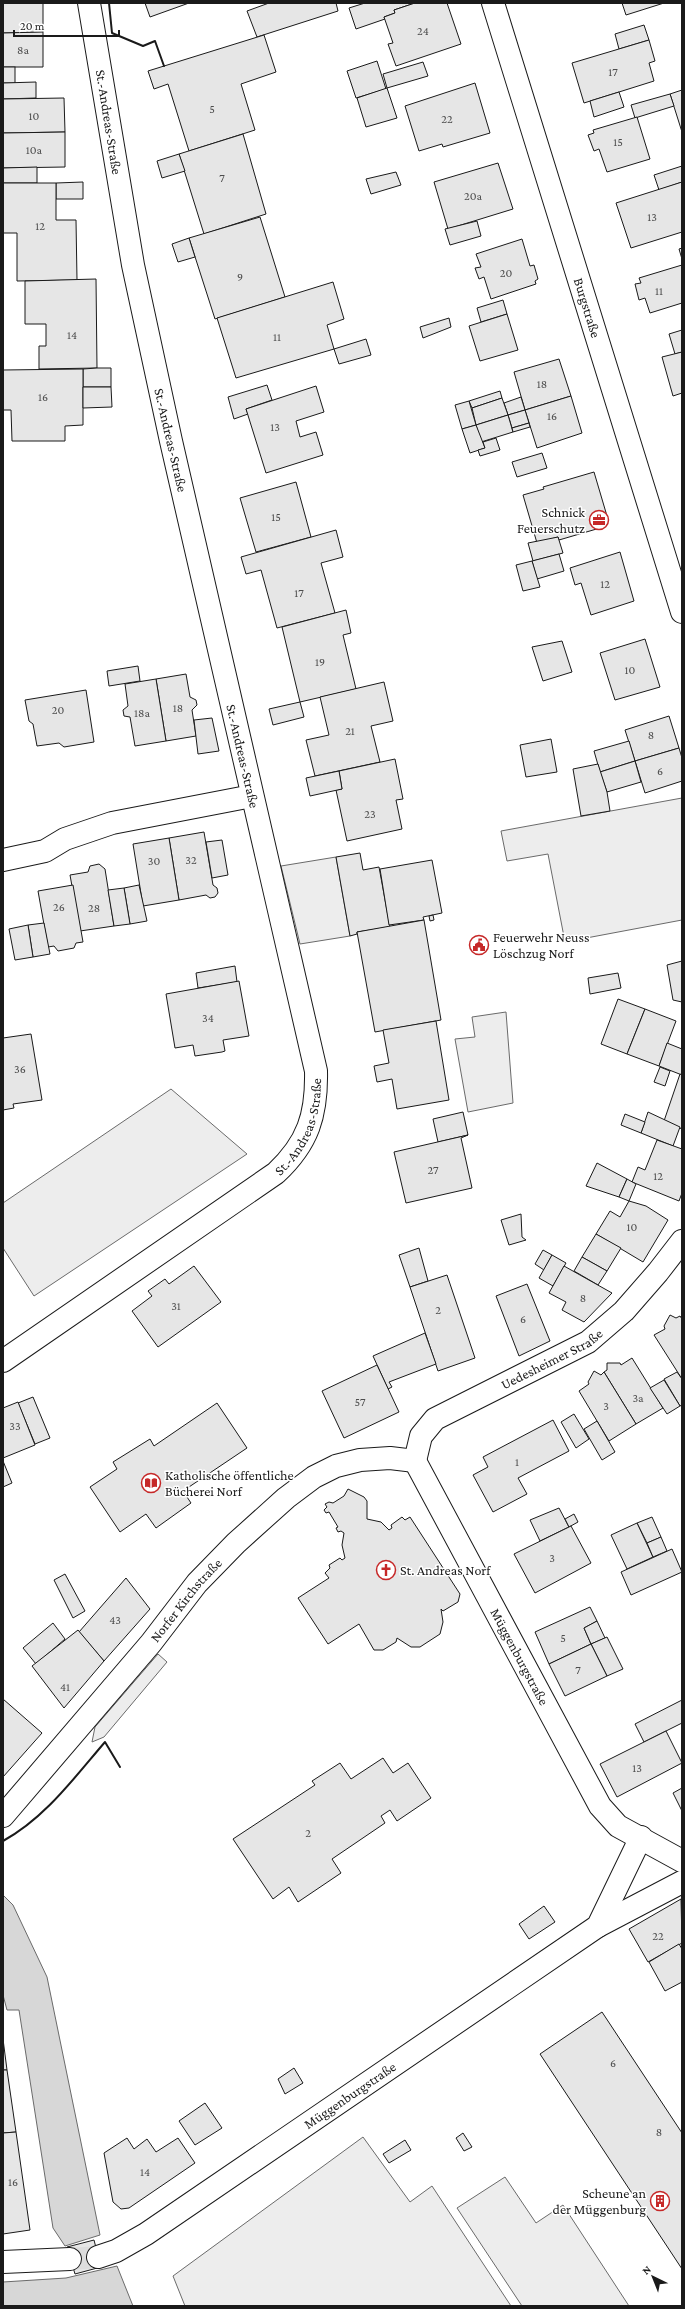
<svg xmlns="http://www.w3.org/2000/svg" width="685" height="2309" font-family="'Crimson Pro',serif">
  <rect width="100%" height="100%" fill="#fff"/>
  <g fill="#ededed" stroke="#6a6a6a">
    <path d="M682,798V920L565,942L548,854L507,861L501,831Z"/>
    <path d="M336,857L350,936L300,944L281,866Z"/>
    <path d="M506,1012L513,1103L468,1112L455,1039L475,1037L472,1017Z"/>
    <path d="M171,1089L247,1154L34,1296L3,1248V1203Z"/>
    <path d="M158,1654L167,1662L104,1737L92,1742L95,1727Z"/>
    <path d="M363,2137L410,2202L432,2186L511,2306H185L173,2276Z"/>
    <path d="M505,2177L536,2223L563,2205L629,2306H522L457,2208Z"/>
  </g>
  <g fill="#d7d7d7" stroke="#6a6a6a">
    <path d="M3,1895L13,1905L47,1977L100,2235L65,2246L53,2228L19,2010H7L3,1995Z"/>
    <path d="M117,2266L133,2306H3V2282L66,2278Z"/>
  </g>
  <g fill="#e6e6e6" stroke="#1a1a1a">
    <path d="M3,3H43V32L3,33Z"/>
    <path d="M145,3H189L150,17Z"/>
    <path d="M269,3H336L338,11L257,37L247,11Z"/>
    <path d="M365,3H415L394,10L395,13L384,17L385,19L356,29L349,8Z"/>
    <path d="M415,3H447L461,44L396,66L388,44L393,43L384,17L395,13L394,10Z"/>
    <path d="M622,3H664L626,15Z"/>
    <path d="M644,25L649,40L619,49L615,34Z"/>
    <path d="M43,32V67H3V33Z"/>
    <path d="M264,35L276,72L241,84L255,130L189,151L168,84L154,89L148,71Z"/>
    <path d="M649,40L655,61L649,63L654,81L584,103L572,63Z"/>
    <path d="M377,61L386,89L356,98L347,71Z"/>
    <path d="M423,62L428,76L387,88L383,74Z"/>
    <rect x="3" y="67" width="12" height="16"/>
    <path d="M36,82V98L3,99V83Z"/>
    <path d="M475,83L490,133L443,147L442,144L419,151L405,106Z"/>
    <path d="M387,88L397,118L366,127L357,98Z"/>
    <path d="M682,90V132L670,94Z"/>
    <path d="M619,92L624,107L594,117L590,101Z"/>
    <path d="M670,94L674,106L635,118L631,105Z"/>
    <path d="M64,98L65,132L3,133V99Z"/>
    <path d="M637,117L650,159L607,172L599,149L594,151L588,135L594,133L593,130Z"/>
    <path d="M65,132V167L3,168V133Z"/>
    <path d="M243,134L266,214L204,234L179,154Z"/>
    <path d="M179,154L185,171L162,178L157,161Z"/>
    <path d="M498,163L513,209L448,229L434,182Z"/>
    <path d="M682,166V182L659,190L654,175Z"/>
    <path d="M37,167V183H3V168Z"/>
    <path d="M396,172L401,185L371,194L366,179Z"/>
    <path d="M83,182V199H56V183Z"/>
    <path d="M682,182V232L631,248L616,203Z"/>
    <path d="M3,183H56V220H76L77,280L17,281V233H3Z"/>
    <path d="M260,217L285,297L215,319L189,238Z"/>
    <path d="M477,221L481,236L450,245L445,229Z"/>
    <path d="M189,238L195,257L178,262L172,244Z"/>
    <path d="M522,239L530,266L534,265L538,279L535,281L536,284L491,299L484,277L479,279L475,268L481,267L476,254Z"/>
    <path d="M682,248V259L679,249Z"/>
    <path d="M682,265V303L650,313L645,298L639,300L635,284L641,283L639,278Z"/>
    <path d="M96,279L97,368L39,369V346H46V324H25V281Z"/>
    <path d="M333,282L344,319L327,325L334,349L236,378L217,318Z"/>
    <path d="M503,300L507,314L481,322L477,308Z"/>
    <path d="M507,314L518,350L480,361L469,326Z"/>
    <path d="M449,318L451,327L423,338L420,327Z"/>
    <path d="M682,330V352L675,354L669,334Z"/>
    <path d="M366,339L371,355L339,364L334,349Z"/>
    <path d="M682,352V393L673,396L662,357Z"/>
    <path d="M559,359L571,396L525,410L514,372Z"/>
    <path d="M97,368H111V387H83V369Z"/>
    <path d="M83,369V425L65,426V441H12L11,410H3V370Z"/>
    <path d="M267,385L272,400L246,409L248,414L234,419L228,397Z"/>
    <path d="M316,386L324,412L296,421L300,437L316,432L323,455L266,473L246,409Z"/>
    <path d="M83,387H111L112,407L83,408Z"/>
    <path d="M500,391L502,398L472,408L469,401Z"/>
    <path d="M571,396L582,433L537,448L525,410Z"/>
    <path d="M521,397L525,410L508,415L504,403Z"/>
    <path d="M502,398L508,415L476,425L472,408Z"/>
    <path d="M469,401L476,425L462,429L455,405Z"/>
    <path d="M525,410L529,423L512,428L508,415Z"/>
    <path d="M508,415L513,432L481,442L476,425Z"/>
    <path d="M529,423L530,427L513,432L512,428Z"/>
    <path d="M476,425L485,448L470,453L462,429Z"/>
    <path d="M496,438L500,450L480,456L478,450L485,448L483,442Z"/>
    <path d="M542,453L547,468L517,477L512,462Z"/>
    <path d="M594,472L607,516L600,528L559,540L558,537L537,543L523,495L544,489L543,487Z"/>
    <path d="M296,482L311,537L256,552L240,498Z"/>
    <path d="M336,530L343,557L321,563L335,613L277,628L261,570L246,574L241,557Z"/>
    <path d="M558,537L563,553L533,561L528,543Z"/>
    <path d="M620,552L634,601L591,615L581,583L575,585L570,568Z"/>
    <path d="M559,554L564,571L537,579L532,561Z"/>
    <path d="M532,561L540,587L523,591L516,565Z"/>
    <path d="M346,610L351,633L343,635L356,689L300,702L282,627Z"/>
    <path d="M645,639L660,687L615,700L600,653Z"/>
    <path d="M562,641L572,672L543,681L532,647Z"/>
    <path d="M138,666L140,681L109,686L107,671Z"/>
    <path d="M186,674L190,697L196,700L197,705L192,710L196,736L166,741L156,679Z"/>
    <path d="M156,679L166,741L135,746L130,717L124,716L123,710L128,706L125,684Z"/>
    <path d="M384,682L393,721L371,726L380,762L315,776L306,740L329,735L320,697Z"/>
    <path d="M86,690L94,742L64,747L59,743L37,746L33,724L29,721L25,700Z"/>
    <path d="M300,702L304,717L273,725L269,709Z"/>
    <path d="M669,716L679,748L635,761L625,730Z"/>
    <path d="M212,718L219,751L198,754L194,720Z"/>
    <path d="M551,739L557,772L526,777L520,745Z"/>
    <path d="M629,741L635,761L600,772L594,751Z"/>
    <path d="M679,748L682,758V781L645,793L635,761Z"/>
    <path d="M395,759L403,799L396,800L402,829L347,841L336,790L342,789L339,771Z"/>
    <path d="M635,761L641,782L607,792L600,772Z"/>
    <path d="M598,764L607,792L610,811L581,816L573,769Z"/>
    <path d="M339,771L342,789L310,796L306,778Z"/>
    <path d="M204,832L213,885L217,888L218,893L215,897L210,898L206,895L179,900L169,838Z"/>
    <path d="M169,838L179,900L143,906L133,844Z"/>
    <path d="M222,840L228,875L212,878L206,842Z"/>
    <path d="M360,853L363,870L379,867L390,927L357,932V934L350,936L336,857Z"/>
    <path d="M432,860L442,913L423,917L424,920L389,925L380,869Z"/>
    <path d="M99,864L105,869L114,926L80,931L70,875L88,872L90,866Z"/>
    <path d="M73,885L83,942L76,943L74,948L58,951L54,946L48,947L38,891Z"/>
    <path d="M139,885L147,921L130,924L124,888Z"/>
    <path d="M124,888L130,924L114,926L108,890Z"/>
    <path d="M433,915L434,920L430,921L429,916Z"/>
    <path d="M424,920L441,1020L375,1032L357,932Z"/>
    <path d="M44,923L50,954L33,957L28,925Z"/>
    <path d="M28,925L33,957L15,960L9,929Z"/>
    <path d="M682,961V1002L673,1000L667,965Z"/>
    <path d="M235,966L237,982L198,988L196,973Z"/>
    <path d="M618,973L621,988L590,994L588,978Z"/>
    <path d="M239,981L249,1036L223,1040L225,1051L222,1052L195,1056L193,1045L175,1048L166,994Z"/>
    <path d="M618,999L645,1009L627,1054L601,1044Z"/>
    <path d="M645,1009L676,1021L659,1066L627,1054Z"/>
    <path d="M436,1021L449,1100L397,1109L392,1079L377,1082L374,1066L389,1063L383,1030Z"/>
    <path d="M31,1034L42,1100L13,1104L14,1108L3,1110V1038Z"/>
    <path d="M667,1043L682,1049V1075L659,1066Z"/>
    <path d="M660,1067L670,1071L665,1086L654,1082Z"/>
    <path d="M680,1074L682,1075V1129L664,1121Z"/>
    <path d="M463,1112L468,1135L438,1142L433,1119Z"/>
    <path d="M648,1112L680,1127L673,1146L641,1133Z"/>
    <path d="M625,1114L645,1122L641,1133L621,1125Z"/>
    <path d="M468,1135L461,1138L472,1188L406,1203L394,1152Z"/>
    <path d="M657,1140L682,1149V1193L679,1201L632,1182L638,1167L645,1170Z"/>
    <path d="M597,1163L627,1179L619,1197L586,1186Z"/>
    <path d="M627,1179L636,1184L629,1201L619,1197Z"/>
    <path d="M629,1201L646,1206L668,1220L643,1262L596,1234L610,1211L620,1217Z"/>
    <path d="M521,1214L522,1237L526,1240L509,1245L501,1220Z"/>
    <path d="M596,1234L621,1248L607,1271L582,1257Z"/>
    <path d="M419,1248L428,1281L410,1287L399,1255Z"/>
    <path d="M543,1250L552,1255L544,1270L535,1264Z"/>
    <path d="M552,1255L566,1263L553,1286L539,1278Z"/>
    <path d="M582,1257L607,1271L598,1285L574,1271Z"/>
    <path d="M194,1266L221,1302L158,1347L132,1311L152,1296L148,1291L165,1279L169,1284Z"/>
    <path d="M564,1266L612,1293L584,1322L562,1310L566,1302L549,1293Z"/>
    <path d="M447,1275L475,1358L438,1371L410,1287Z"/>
    <path d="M527,1284L550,1341L519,1356L496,1296Z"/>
    <path d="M670,1315L676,1318L680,1316L682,1319V1379L654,1335L665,1329L664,1326Z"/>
    <path d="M425,1333L436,1364L389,1382L392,1387L388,1389L373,1356Z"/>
    <path d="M632,1358L663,1408L636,1424L604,1372L607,1370V1363H620L621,1365Z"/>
    <path d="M377,1365L399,1412L344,1438L322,1391Z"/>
    <path d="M594,1371L601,1375L604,1372L636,1424L609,1441L579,1391L589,1384L588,1382Z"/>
    <path d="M677,1372L682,1379V1405L680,1406L664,1379Z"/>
    <path d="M664,1380L680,1406L667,1414L650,1388Z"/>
    <path d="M33,1397L50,1438L35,1444L18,1403Z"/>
    <path d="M18,1402L35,1445L3,1458V1408Z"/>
    <path d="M217,1403L247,1448L183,1491L191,1503L156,1528L146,1514L120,1532L90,1487L117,1469L113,1462L150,1439L154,1446Z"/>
    <path d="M574,1414L589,1439L576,1448L561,1422Z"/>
    <path d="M553,1420L569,1451L518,1478L527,1494L493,1512L473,1475L488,1467L483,1457Z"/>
    <path d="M597,1421L615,1452L602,1460L584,1429Z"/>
    <path d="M3,1461L12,1483L3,1487Z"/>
    <path d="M348,1489L364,1497L367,1501V1519L381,1522L389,1530L392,1528L391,1525L402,1517L405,1520L410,1517L460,1594L458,1602L443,1611L441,1609L443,1622L440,1634L420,1647H411L397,1638L396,1642L383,1650H374L359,1624L328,1644L298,1598L329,1578L325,1573L330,1568L329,1565L340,1558L342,1560L345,1558L342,1545L344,1533L341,1531L338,1532L336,1528L338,1527L329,1512L326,1513L324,1510L327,1507L325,1504L329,1502L333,1503L344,1496Z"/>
    <path d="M559,1508L569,1527L540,1541L530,1520Z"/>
    <path d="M574,1514L578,1522L569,1527L565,1519Z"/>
    <path d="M652,1517L661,1537L647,1543L637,1523Z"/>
    <path d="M637,1523L653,1557L627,1569L611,1535Z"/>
    <path d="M571,1526L591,1563L535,1593L514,1554Z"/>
    <path d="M661,1537L667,1551L653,1557L647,1543Z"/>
    <path d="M672,1549L682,1572L631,1595L621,1572Z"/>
    <path d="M65,1574L85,1611L73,1618L54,1580Z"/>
    <path d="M126,1578L150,1609L104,1661L79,1632Z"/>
    <path d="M590,1607L597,1621L584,1628L591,1644L549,1664L535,1632Z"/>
    <path d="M597,1621L605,1638L591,1644L584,1628Z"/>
    <path d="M53,1623L65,1639L36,1664L23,1648Z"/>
    <path d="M78,1630L104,1661L64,1708L32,1666Z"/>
    <path d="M607,1637L623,1669L607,1676L591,1644Z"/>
    <path d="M591,1644L607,1676L565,1696L549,1664Z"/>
    <path d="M3,1699L42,1733L3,1777Z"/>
    <path d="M682,1700V1723L644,1742L635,1724Z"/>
    <path d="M666,1731L682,1763L617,1797L600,1764Z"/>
    <path d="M383,1758L393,1773L408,1763L431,1798L397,1821L390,1810L381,1816L385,1823L332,1859L341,1873L298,1902L289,1887L273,1899L233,1839L315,1785L312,1781L340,1763L351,1779Z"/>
    <path d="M682,1788V1811L673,1793Z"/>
    <path d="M681,1899L682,1943L648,1962L629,1929Z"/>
    <path d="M544,1906L555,1922L529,1939L519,1924Z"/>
    <path d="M679,1944L682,1949V1982L665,1991L649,1962Z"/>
    <path d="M602,2012L682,2133V2269L540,2054Z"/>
    <path d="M3,2039L7,2070H3Z"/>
    <path d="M294,2068L303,2083L285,2094L278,2079Z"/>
    <path d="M3,2070H7L16,2132L3,2133Z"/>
    <path d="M205,2103L222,2128L195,2145L179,2121Z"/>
    <path d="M16,2132L30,2230L3,2234V2133Z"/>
    <path d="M463,2133L472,2147L464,2151L456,2138Z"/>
    <path d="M127,2138L134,2149L147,2139L156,2152L178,2138L195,2163L129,2208L121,2209L113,2202L104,2153Z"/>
    <path d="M405,2140L411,2150L389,2163L383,2154Z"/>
    <path d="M94,2240L101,2267L75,2274L67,2247Z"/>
  </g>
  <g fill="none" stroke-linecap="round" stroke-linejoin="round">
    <path stroke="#ddd" stroke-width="22" stroke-dasharray="22 11" stroke-linecap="butt" d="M70,2259L98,2257"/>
    <g stroke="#1a1a1a" stroke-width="24">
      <g id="minor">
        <path id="s1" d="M493,3L682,612"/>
        <path d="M3,860L45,851L65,839L112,823L252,796"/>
        <path id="s2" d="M3,1361L276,1173C308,1143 317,1115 316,1071L171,441L133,265L89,3"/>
        <path id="s3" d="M415,1461L600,1806L618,1826L682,1861"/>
        <path id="s4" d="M415,1461L421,1436L435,1419L588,1342L624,1311L658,1272L682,1241"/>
        <path id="s5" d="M3,1816L151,1643L197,1583L236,1543L286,1498L314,1477L336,1466L360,1460L390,1458L415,1461"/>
        <path d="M598,1926L682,1882"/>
        <path id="s6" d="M98,2257L116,2251L146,2234L598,1926L641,1837"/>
        <path d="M3,2262L70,2259"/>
      </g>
    </g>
    <use href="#minor" stroke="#fff" stroke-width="22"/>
    <g stroke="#1a1a1a" stroke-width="2">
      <path d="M109,3L112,33L143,46L155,41L164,66"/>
      <path d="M3,1841C45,1818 74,1778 105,1742L120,1767"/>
    </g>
  </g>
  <defs>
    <g id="office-ring" transform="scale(1)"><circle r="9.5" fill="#fff" stroke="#c62828" stroke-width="1.5"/><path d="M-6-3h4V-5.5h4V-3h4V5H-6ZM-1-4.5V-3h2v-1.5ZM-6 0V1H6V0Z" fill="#c62828"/></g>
    <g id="civic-ring" transform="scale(1)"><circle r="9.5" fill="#fff" stroke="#c62828" stroke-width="1.5"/><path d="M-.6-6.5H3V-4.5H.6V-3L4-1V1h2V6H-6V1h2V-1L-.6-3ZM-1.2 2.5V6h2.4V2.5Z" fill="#c62828"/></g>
    <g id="library-ring" transform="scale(1)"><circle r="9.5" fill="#fff" stroke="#c62828" stroke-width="1.5"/><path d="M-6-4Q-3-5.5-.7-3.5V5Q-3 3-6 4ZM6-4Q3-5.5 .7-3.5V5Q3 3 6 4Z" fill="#c62828"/></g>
    <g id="church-ring" transform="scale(1)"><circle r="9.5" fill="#fff" stroke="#c62828" stroke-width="1.5"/><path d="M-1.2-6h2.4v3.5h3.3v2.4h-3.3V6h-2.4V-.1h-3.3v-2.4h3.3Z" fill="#c62828"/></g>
    <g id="building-ring" transform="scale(1)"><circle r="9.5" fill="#fff" stroke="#c62828" stroke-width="1.5"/><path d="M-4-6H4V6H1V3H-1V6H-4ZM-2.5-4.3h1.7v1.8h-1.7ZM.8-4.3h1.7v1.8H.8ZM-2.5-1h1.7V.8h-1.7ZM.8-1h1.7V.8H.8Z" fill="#c62828"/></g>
  </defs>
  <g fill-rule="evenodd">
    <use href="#office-ring" x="599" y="520"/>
    <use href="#civic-ring" x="479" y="945"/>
    <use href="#library-ring" x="151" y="1483"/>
    <use href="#church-ring" x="386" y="1570"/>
    <use href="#building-ring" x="660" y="2201"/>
  </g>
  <g text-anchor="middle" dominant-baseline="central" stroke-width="3" stroke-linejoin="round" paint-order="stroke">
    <g font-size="12" fill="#4d4d4d">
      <text x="423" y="31">24</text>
      <text x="23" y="50">8a</text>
      <text x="613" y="72">17</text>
      <text x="212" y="109">5</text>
      <text x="34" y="116">10</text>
      <text x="447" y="119">22</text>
      <text x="618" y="142">15</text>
      <text x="34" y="150">10a</text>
      <text x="222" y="178">7</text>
      <text x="473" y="196">20a</text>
      <text x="652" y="217">13</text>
      <text x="40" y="226">12</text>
      <text x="506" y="273">20</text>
      <text x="240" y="277">9</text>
      <text x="659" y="291">11</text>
      <text x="72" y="335">14</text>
      <text x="277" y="337">11</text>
      <text x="542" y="384">18</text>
      <text x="43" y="397">16</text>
      <text x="552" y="416">16</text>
      <text x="275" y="427">13</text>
      <text x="276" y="517">15</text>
      <text x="605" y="584">12</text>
      <text x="299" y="593">17</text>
      <text x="320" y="662">19</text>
      <text x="630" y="670">10</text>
      <text x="178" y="708">18</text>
      <text x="58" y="710">20</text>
      <text x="142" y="713">18a</text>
      <text x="350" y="731">21</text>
      <text x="651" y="735">8</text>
      <text x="660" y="771">6</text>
      <text x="370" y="814">23</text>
      <text x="191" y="860">32</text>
      <text x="154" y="861">30</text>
      <text x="59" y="907">26</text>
      <text x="94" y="908">28</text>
      <text x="208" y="1018">34</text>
      <text x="20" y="1069">36</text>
      <text x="433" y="1170">27</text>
      <text x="658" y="1176">12</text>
      <text x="632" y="1227">10</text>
      <text x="583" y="1298">8</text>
      <text x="176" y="1306">31</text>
      <text x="438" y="1310">2</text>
      <text x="523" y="1319">6</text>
      <text x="638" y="1398">3a</text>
      <text x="360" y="1402">57</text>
      <text x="606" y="1406">3</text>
      <text x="15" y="1426">33</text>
      <text x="517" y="1462">1</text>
      <text x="552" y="1558">3</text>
      <text x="115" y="1620">43</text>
      <text x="563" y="1638">5</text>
      <text x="578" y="1670">7</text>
      <text x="65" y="1687">41</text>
      <text x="637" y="1768">13</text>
      <text x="308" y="1833">2</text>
      <text x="658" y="1936">22</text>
      <text x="613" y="2063">6</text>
      <text x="659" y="2132">8</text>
      <text x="145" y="2172">14</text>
      <text x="13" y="2182">16</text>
    </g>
    <g font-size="14" fill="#1a1a1a" stroke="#fff">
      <text transform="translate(109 122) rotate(81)">St.-Andreas-Straße</text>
      <text stroke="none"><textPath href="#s1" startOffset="319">Burgstraße</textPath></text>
      <text transform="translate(171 440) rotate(77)">St.-Andreas-Straße</text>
      <text transform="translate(243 756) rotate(77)">St.-Andreas-Straße</text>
      <text stroke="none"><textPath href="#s2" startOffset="385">St.-Andreas-Straße</textPath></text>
      <text stroke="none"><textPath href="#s4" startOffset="179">Uedesheimer Straße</textPath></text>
      <text stroke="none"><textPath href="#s5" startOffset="283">Norfer Kirchstraße</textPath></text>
      <text stroke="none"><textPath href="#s3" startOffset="222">Müggenburgstraße</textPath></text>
      <text stroke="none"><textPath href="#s6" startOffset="300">Müggenburgstraße</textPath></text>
    </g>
    <g font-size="14" fill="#1a1a1a" stroke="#fff" text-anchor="start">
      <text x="585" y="512" text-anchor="end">Schnick<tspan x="585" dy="16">Feuerschutz</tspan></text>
      <text x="493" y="937">Feuerwehr Neuss<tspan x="493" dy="16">Löschzug Norf</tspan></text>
      <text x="165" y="1475">Katholische öffentliche<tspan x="165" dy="16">Bücherei Norf</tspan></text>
      <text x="400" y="1570">St. Andreas Norf</text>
      <text x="646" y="2193" text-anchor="end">Scheune an<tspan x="646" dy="16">der Müggenburg</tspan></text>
    </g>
  </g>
  <rect width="685" height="2309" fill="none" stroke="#1a1a1a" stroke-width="8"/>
  <g transform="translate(653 2277) rotate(317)" stroke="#ffffff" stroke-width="3" paint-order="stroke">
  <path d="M0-3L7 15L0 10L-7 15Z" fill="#1a1a1a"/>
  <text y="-6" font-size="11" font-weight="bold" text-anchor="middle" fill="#1a1a1a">N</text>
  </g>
  <path d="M14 30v6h105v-6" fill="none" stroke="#1a1a1a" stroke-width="2"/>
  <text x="20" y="30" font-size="12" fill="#1a1a1a" stroke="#ffffff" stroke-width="3" paint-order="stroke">20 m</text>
</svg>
